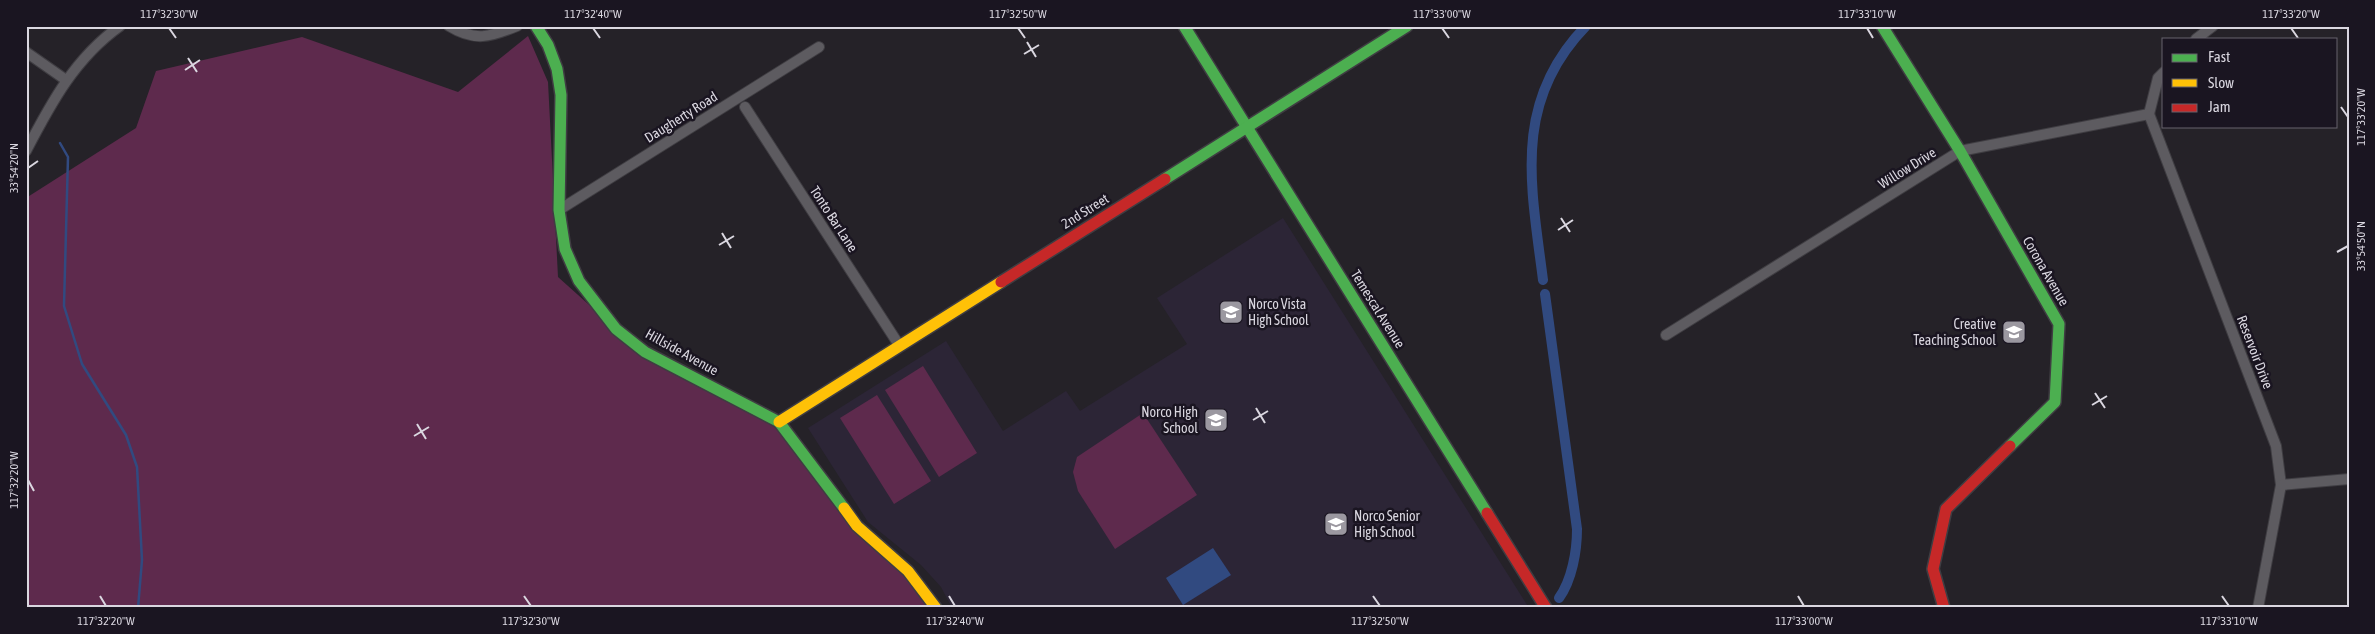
<svg xmlns="http://www.w3.org/2000/svg" width="2375" height="634" font-family="'Asap Condensed',sans-serif">
  <rect width="100%" height="100%" fill="#252228"/>
  <path fill="#2c2536" d="M1283,218L1529,608H952L941,587L921,565L868,522L808,428L946,341L1003,431L1066,391L1080,411L1187,344L1157,298Z"/>
  <g fill="#5e2a4d">
    <path d="M528,36L548,82L558,277L616,329L779,422L857,526L936,608H26V198L136,128L156,71L302,37L458,92Z"/>
    <path d="M923,366L977,453L939,477L885,390Z"/>
    <path d="M877,395L931,481L894,504L840,418Z"/>
    <path d="M1143,413L1197,495L1115,549L1078,491L1073,472L1077,457Z"/>
  </g>
  <path fill="#314a80" d="M1213,548L1231,575L1183,605L1166,578Z"/>
  <g fill="none" stroke-linecap="round" stroke-linejoin="round">
    <path stroke="#314a80" stroke-width="2.5" d="M60,143L68,157L64,306L82,364L126,435L137,467L142,560L138,608"/>
    <g stroke="#314a80" stroke-width="10">
      <path d="M1543,280C1531,185 1512,102 1586,26"/>
      <path d="M1545,294L1577,529C1577,551 1572,580 1559,598"/>
    </g>
    <g stroke="#3f3d42" stroke-width="12">
      <g id="street">
        <path d="M449,26C475,42 490,37 517,26"/>
        <path d="M2196,39L2213,26"/>
        <path d="M26,52L66,80"/>
        <path d="M745,107L899,345"/>
        <path d="M2149,114L2276,446L2281,485L2258,608"/>
        <path d="M2149,114L2158,78L2164,72"/>
        <path d="M26,151C51,103 75,58 120,26"/>
        <path d="M559,210L819,47"/>
        <path d="M1666,335L1960,151L2149,114"/>
        <path d="M2281,485L2349,479"/>
      </g>
    </g>
    <g stroke="#3f3d42" stroke-width="14">
      <g id="fast">
        <path d="M536,26L548,45L557,69L561,95L559,210L565,249L579,281L616,329L645,352L779,422L844,508"/>
        <path d="M1184,26L1487,513"/>
        <path d="M1882,26L1960,151L2059,324L2055,402L2010,446"/>
        <path d="M1165,179L1407,26"/>
      </g>
    </g>
    <g stroke="#3f3d42" stroke-width="14">
      <g id="slow">
        <path d="M779,422L1001,282"/>
        <path d="M844,508L857,526L908,571L936,608"/>
      </g>
    </g>
    <g stroke="#3f3d42" stroke-width="14">
      <g id="jam">
        <path d="M1001,282L1165,179"/>
        <path d="M1487,513L1546,608"/>
        <path d="M1944,608L1933,569L1946,509L2010,446"/>
      </g>
    </g>
    <use href="#street" stroke="#5d5b60" stroke-width="10"/>
    <use href="#fast" stroke="#4caf50" stroke-width="11"/>
    <use href="#slow" stroke="#ffc107" stroke-width="11"/>
    <use href="#jam" stroke="#c62828" stroke-width="11"/>
  </g>
  <path fill="none" stroke="#dad7e0" stroke-width="2" d="M169,28L176,38M593,28L600,38M1018,28L1025,38M1442,28L1449,38M1867,28L1873,38M2291,28L2298,38M1027,42L1036,57M1024,54L1039,45M188,58L197,72M185,70L200,60M2341,107L2348,117M28,168L38,161M1561,218L1570,232M1558,230L1573,220M722,233L731,248M719,245L734,236M2337,252L2348,246M2095,393L2105,408M2092,405L2107,396M1256,408L1265,423M1253,420L1268,411M417,424L426,439M414,436L429,427M28,480L34,491M100,596L106,606M524,596L531,606M949,596L955,606M1373,596L1380,606M1798,596L1804,606M2222,596L2229,606"/>
  <defs>
    <g id="school-square" transform="scale(1.25)"><rect x="-9" y="-9" width="18" height="18" rx="4" fill="#9b98a0" stroke="#1a1521"/><path d="M0-5L7-2L0 1L-7-2ZM-4 1L0 2.5L4 1V4Q0 6-4 4Z" fill="#fff"/></g>
  </defs>
  <g fill-rule="evenodd">
    <use href="#school-square" x="1231" y="312"/>
    <use href="#school-square" x="2014" y="332"/>
    <use href="#school-square" x="1216" y="420"/>
    <use href="#school-square" x="1336" y="524"/>
  </g>
  <g text-anchor="middle" dominant-baseline="central" stroke-width="5" stroke-linejoin="round" paint-order="stroke">
    <g font-size="14" fill="#dad7e0" stroke="#1a1521">
      <text transform="translate(681 117) rotate(-32)">Daugherty Road</text>
      <text transform="translate(1907 168) rotate(-32)">Willow Drive</text>
      <text transform="translate(1085 211) rotate(-32)">2nd Street</text>
      <text transform="translate(834 219) rotate(57)">Tonto Bar Lane</text>
      <text transform="translate(2046 271) rotate(60)">Corona Avenue</text>
      <text transform="translate(1378 309) rotate(58)">Temescal Avenue</text>
      <text transform="translate(682 352) rotate(29)">Hillside Avenue</text>
      <text transform="translate(2255 352) rotate(69)">Reservoir Drive</text>
    </g>
    <g font-size="14" fill="#dad7e0" stroke="#1a1521" text-anchor="start">
      <text x="1248" y="304">Norco Vista<tspan x="1248" dy="16">High School</tspan></text>
      <text x="1996" y="324" text-anchor="end">Creative<tspan x="1996" dy="16">Teaching School</tspan></text>
      <text x="1198" y="412" text-anchor="end">Norco High<tspan x="1198" dy="16">School</tspan></text>
      <text x="1354" y="516">Norco Senior<tspan x="1354" dy="16">High School</tspan></text>
    </g>
  </g>
  <rect width="2375" height="634" fill="none" stroke="#1a1521" stroke-width="55"/>
  <rect x="2162" y="38" width="175" height="90" fill="#1a1521" stroke="#67636d"/>
  <rect x="2172" y="54" width="25" height="8" fill="#4caf50" stroke="#67636d"/>
  <text x="2208" y="62" font-size="15" fill="#dad7e0">Fast</text>
  <rect x="2172" y="79" width="25" height="8" fill="#ffc107" stroke="#67636d"/>
  <text x="2208" y="88" font-size="15" fill="#dad7e0">Slow</text>
  <rect x="2172" y="104" width="25" height="8" fill="#c62828" stroke="#67636d"/>
  <text x="2208" y="112" font-size="15" fill="#dad7e0">Jam</text>
  <rect x="28" y="28" width="2320" height="578" fill="none" stroke="#dad7e0" stroke-width="2"/>
  <g font-size="12" text-anchor="middle" fill="#dad7e0">
    <text x="169" y="18">117°32'30"W</text>
    <text x="593" y="18">117°32'40"W</text>
    <text x="1018" y="18">117°32'50"W</text>
    <text x="1442" y="18">117°33'00"W</text>
    <text x="1867" y="18">117°33'10"W</text>
    <text x="2291" y="18">117°33'20"W</text>
    <text transform="translate(2361 117) rotate(-90)" y="4">117°33'20"W</text>
    <text transform="translate(14 168) rotate(-90)" y="4">33°54'20"N</text>
    <text transform="translate(2361 246) rotate(-90)" y="4">33°54'50"N</text>
    <text transform="translate(14 480) rotate(-90)" y="4">117°32'20"W</text>
    <text x="106" y="625">117°32'20"W</text>
    <text x="531" y="625">117°32'30"W</text>
    <text x="955" y="625">117°32'40"W</text>
    <text x="1380" y="625">117°32'50"W</text>
    <text x="1804" y="625">117°33'00"W</text>
    <text x="2229" y="625">117°33'10"W</text>
  </g>
</svg>
